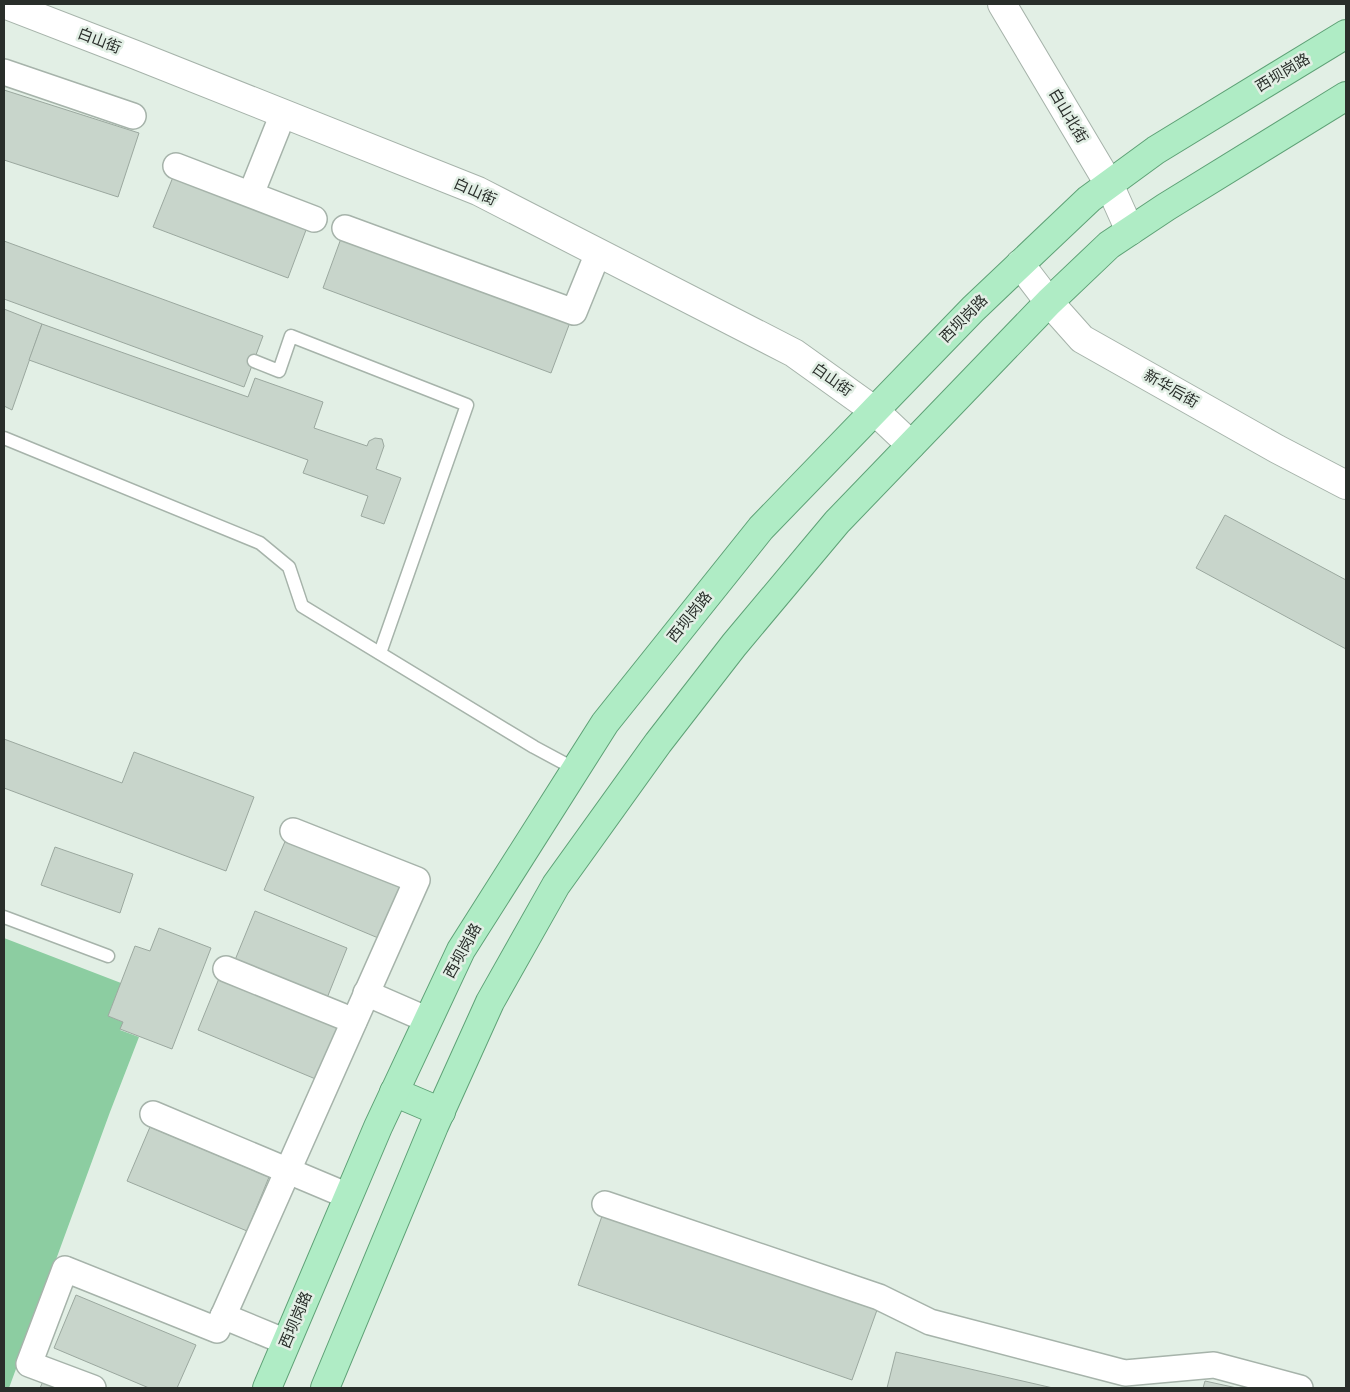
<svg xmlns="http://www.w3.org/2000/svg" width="1350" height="1392" font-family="'Alegreya Sans','Noto Sans SC',sans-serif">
  <rect width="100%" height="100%" fill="#e2efe5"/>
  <path fill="#8ccda1" d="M4,938L121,983L108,1016L123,1022L120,1030L139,1037L110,1112L9,1388H4Z"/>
  <g fill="#c8d5cb" stroke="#9ba89f">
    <path d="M4,90L139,133L118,197L4,160Z"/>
    <path d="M175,172L309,222L288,278L153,227Z"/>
    <path d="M343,233L572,317L551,373L323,288Z"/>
    <path d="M4,241L263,336L244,387L4,299Z"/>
    <path d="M4,309L42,324L12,410L4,406Z"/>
    <path d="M42,324L248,397L255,378L323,402L314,428L367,446L369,441L375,438L382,439L384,446L376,469L401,478L384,524L361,516L368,496L303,473L308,460L29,360Z"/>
    <path d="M1225,515L1346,580V649L1196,568Z"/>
    <path d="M4,739L122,783L134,752L254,797L226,871L4,788Z"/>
    <path d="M287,837L406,887L383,940L264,890Z"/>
    <path d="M55,847L133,874L120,913L41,885Z"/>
    <path d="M255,911L347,948L327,998L235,960Z"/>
    <path d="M159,928L211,948L172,1049L120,1029L123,1022L108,1016L135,946L150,951Z"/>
    <path d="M220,976L340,1026L318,1080L198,1030Z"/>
    <path d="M150,1127L269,1177L247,1231L127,1181Z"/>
    <path d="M602,1216L877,1310L852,1380L578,1285Z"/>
    <path d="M76,1295L196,1345L177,1388H149L54,1348Z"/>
    <path d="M896,1352L1053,1388H887Z"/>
    <path d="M45,1377L72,1388H40Z"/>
    <path d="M1205,1381L1237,1388H1203Z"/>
  </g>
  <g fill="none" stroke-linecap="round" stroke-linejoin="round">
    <g stroke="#a6b3aa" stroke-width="15">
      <g id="service">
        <path d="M254,361L279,371L291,336L467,405L380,653"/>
        <path d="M4,438L260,543L289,567L302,606L534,747L575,769"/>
        <path d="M4,917L108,956"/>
      </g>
    </g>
    <g stroke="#a6b3aa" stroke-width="28">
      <g id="minor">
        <path d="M4,72L133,116"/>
        <path d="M176,166L314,219"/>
        <path d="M251,194L283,114"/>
        <path d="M345,228L574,312L598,253"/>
        <path d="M226,969L354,1021"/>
        <path d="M366,993L428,1020"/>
        <path d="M153,1114L348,1196"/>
        <path d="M605,1204L879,1297L930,1322L1125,1373L1214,1365L1300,1388"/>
        <path d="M223,1316L286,1342"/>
        <path d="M93,1388L29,1364L65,1269L217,1330L417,880L293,831"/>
      </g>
    </g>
    <g stroke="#a6b3aa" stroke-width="30">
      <g id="tertiary">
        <path d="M1002,4L1109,184L1130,231"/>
        <path d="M1020,264L1049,302L1082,339L1277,449L1346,485"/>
      </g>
    </g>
    <g stroke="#a6b3aa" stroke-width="30">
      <path id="secondary" d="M4,4L136,55L478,191L794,353L875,411L911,445"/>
    </g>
    <g stroke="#5ea176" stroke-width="30">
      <g id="primary">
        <path d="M394,1092L441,1112"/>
        <path d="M267,1388L378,1127L461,950L605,723L761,528L973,309L1089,199L1156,150L1346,34"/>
        <path d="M325,1388L434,1126L490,1002L556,885L658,743L734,645L837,522L1049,302L1109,245L1166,207L1346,96"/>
      </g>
    </g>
    <use href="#service" stroke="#fff" stroke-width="12"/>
    <use href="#minor" stroke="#fff" stroke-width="25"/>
    <use href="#tertiary" stroke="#fff" stroke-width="28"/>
    <use href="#secondary" stroke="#fff" stroke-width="28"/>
    <use href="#primary" stroke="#afecc5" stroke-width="28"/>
  </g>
  <g text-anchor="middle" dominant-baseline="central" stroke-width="5" stroke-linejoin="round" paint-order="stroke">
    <g font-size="15" fill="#292e2a" stroke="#e2efe5">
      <text transform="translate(99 41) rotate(21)">白山街</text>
      <text transform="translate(1283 73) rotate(-31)">西坝岗路</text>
      <text transform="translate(1068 116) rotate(59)">白山北街</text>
      <text transform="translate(475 192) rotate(24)">白山街</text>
      <text transform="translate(964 319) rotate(-45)">西坝岗路</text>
      <text transform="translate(832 380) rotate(35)">白山街</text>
      <text transform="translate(1171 389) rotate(30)">新华后街</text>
      <text transform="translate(690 617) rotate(-51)">西坝岗路</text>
      <text transform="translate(463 951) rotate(-61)">西坝岗路</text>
      <text transform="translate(296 1320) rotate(-67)">西坝岗路</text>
    </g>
  </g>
  <rect width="1350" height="1392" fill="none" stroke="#292e2a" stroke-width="10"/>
</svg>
